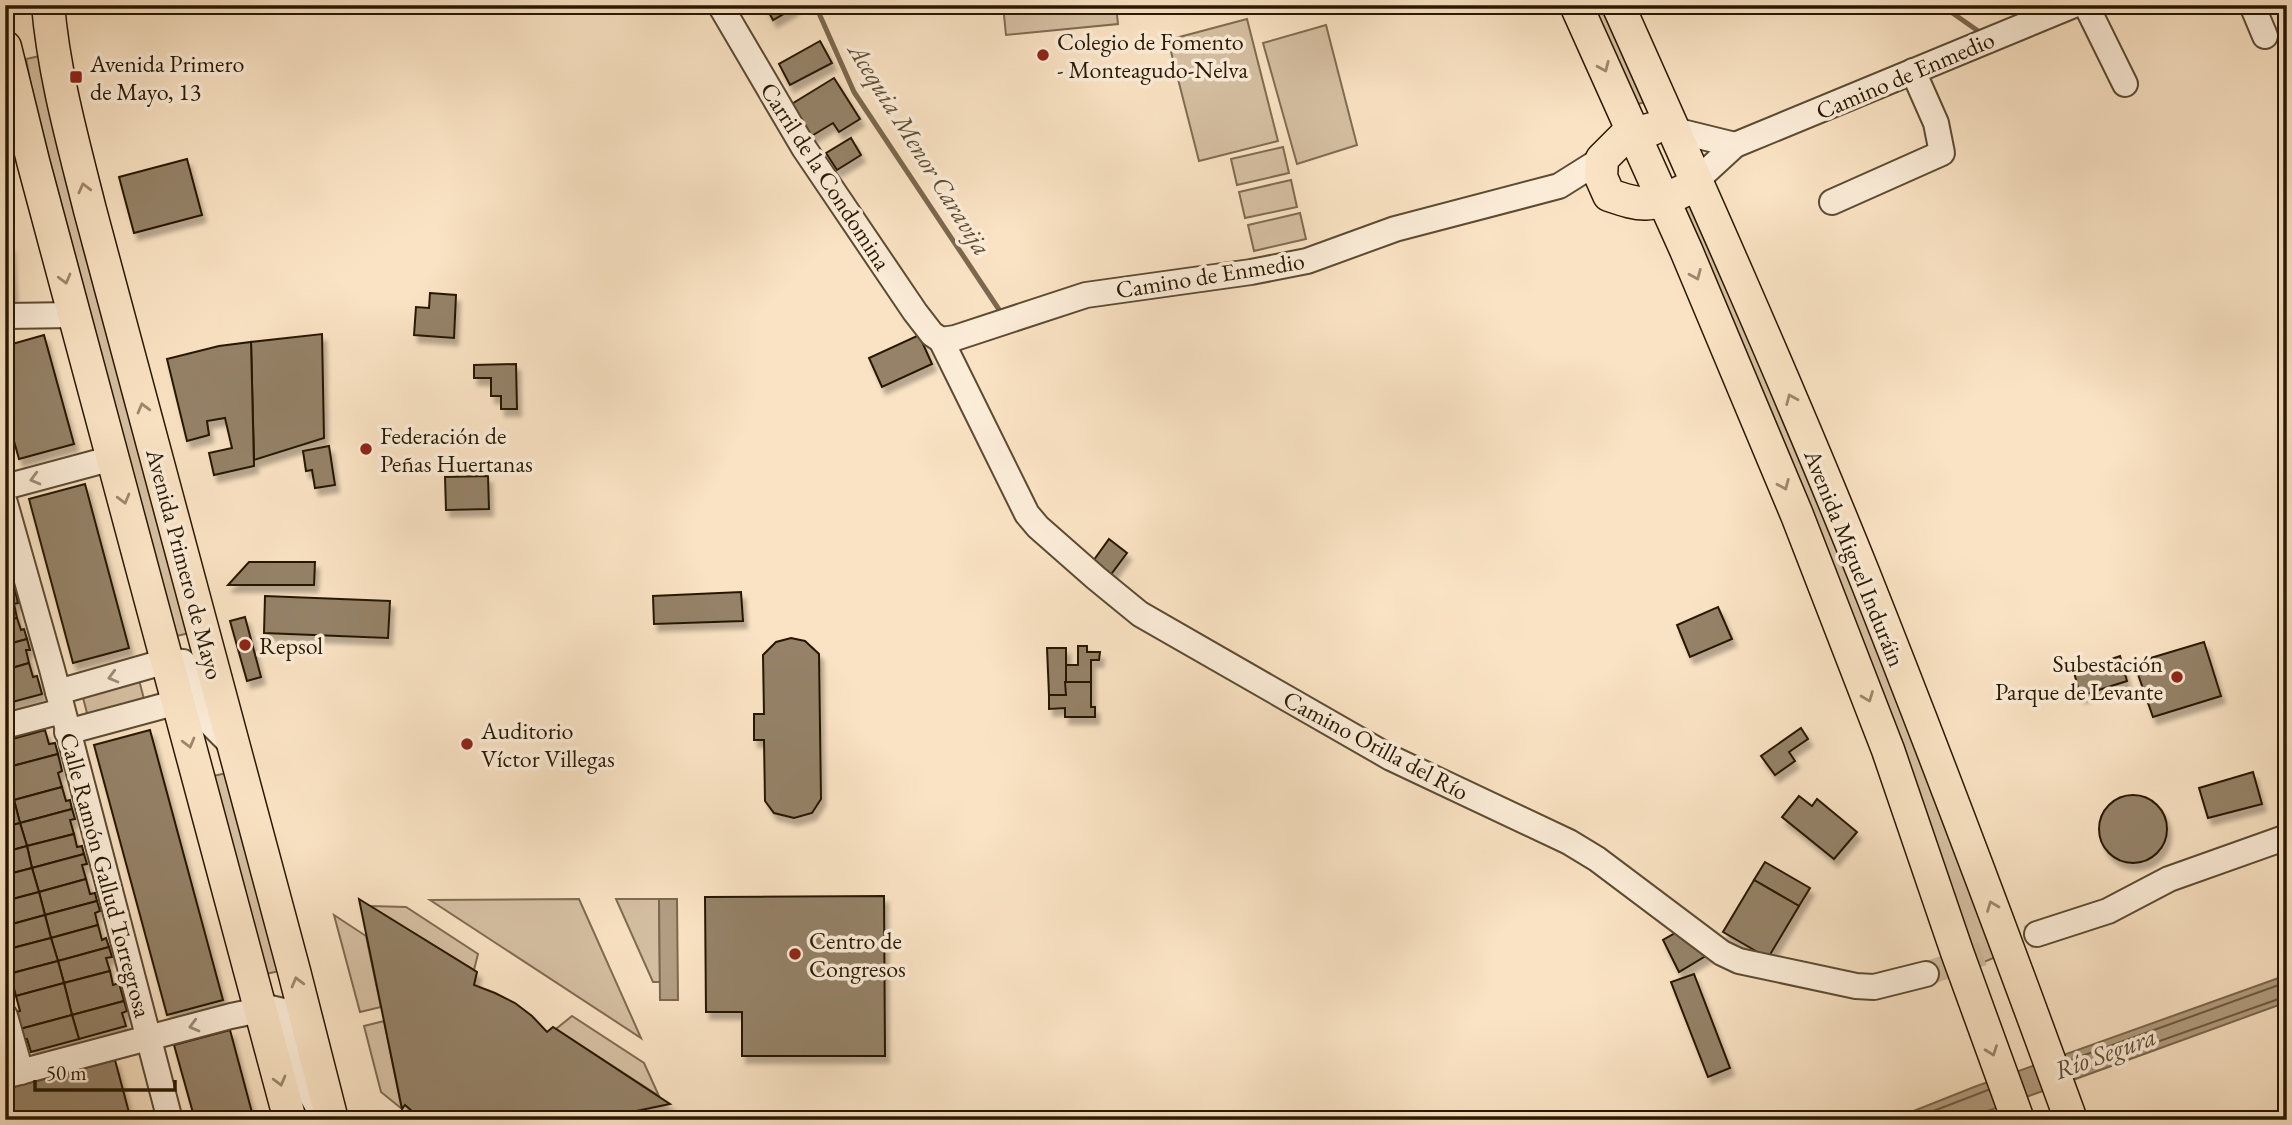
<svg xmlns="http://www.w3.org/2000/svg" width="2292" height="1125" font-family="'EB Garamond',serif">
  <defs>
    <filter id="shadow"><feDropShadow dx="4" dy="7" stdDeviation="2" flood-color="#0004"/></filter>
  </defs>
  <rect width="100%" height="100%" fill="#fae3c4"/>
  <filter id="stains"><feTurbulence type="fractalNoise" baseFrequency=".00286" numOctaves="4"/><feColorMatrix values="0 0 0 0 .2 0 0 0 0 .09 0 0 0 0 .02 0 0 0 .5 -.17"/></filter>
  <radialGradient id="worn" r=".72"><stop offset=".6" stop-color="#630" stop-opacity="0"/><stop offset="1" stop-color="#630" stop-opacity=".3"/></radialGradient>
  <g fill="#d6c0a3" stroke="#7f6c52" stroke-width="2">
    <path d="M1003,5H1116L1118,24L1006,35Z"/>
    <path d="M1591,5H1604L1644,100L1642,103L1636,104Z"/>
    <path d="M1247,19L1278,141L1199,161L1168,40Z"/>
    <path d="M1326,25L1357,145L1297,164L1263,43Z"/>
    <path d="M40,56L190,633L176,636L34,102L26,59Z"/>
    <path d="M1283,147L1289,173L1237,185L1231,159Z"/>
    <path d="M1291,180L1297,207L1245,218L1239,192Z"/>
    <path d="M1692,200L1856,594L1998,956L1975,966L1678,205Z"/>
    <path d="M1300,213L1306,239L1254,251L1248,225Z"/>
    <path d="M138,676L145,703L88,717L81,690Z"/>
    <path d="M227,773L279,971L266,974L213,776Z"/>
    <path d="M579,899L641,1038L430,900Z"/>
    <path d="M616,899H659L660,982H653Z"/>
    <path d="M370,906L406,907L478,954L474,970Z"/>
    <path d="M334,915L366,936L381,1007L360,1012Z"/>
    <path d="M572,1016L644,1063L659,1096L556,1029Z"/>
    <path d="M384,1021L402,1109L381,1092L364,1026Z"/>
    <path d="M645,1109L644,1112L647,1114L645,1120H593Z"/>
  </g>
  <g fill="#b39e82" stroke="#7b684f" stroke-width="2">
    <path d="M659,899H677L678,1000H660Z"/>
    <path d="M2287,975V1002L1963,1120H1891L1974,1087Z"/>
  </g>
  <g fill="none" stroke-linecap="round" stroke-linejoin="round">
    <g stroke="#6e5b42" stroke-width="2">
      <path d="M2068,1061L2287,982"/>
      <path d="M2072,1072L2287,996"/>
      <path d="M1910,1120L1988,1090"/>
    </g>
    <g stroke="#7b684f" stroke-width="5">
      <path d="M812,5L818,11L854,92L1000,311"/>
      <path d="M1941,5L1981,33"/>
      <path d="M2281,168L2287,170"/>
    </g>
  </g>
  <g fill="#958267" stroke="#281802" stroke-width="2" filter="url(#shadow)">
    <path d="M765,5H793L794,8L773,20Z"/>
    <path d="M820,41L832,63L790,85L779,64Z"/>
    <path d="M834,78L860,119L839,132L833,123L810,137L790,105Z"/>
    <path d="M851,138L861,155L837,170L826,153Z"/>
    <path d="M187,159L202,215L134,233L119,177Z"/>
    <path d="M10,245L13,296L5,297V246Z"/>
    <path d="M430,293L456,295L454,338L414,335L416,307L429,308Z"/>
    <path d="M322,334L324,438L254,460L251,342Z"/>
    <path d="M44,335L74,444L19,459L5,409V346Z"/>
    <path d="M919,335L932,364L882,387L869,358Z"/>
    <path d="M251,342L254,466L214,475L209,453L232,448L225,418L207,421L209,435L187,441L167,359L219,346Z"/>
    <path d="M516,364L517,409H501V396H491V378H474V365Z"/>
    <path d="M329,446L335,485L315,488L312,470L306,471L303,451Z"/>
    <path d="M488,476L489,509L446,510L445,477Z"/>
    <path d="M85,484L129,648L73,663L29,499Z"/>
    <path d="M1109,539L1127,553L1109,577L1091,564Z"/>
    <path d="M249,562H315L314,585H228Z"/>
    <path d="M5,572L9,584L13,583L16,594L5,597Z"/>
    <path d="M741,592L743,621L654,624L653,596Z"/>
    <path d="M16,594L18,603L14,604L17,618L5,621V597Z"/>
    <path d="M265,596L390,601L388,638L264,633Z"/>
    <path d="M1718,607L1732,639L1690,657L1677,625Z"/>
    <path d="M245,617L261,677L247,681L230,621Z"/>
    <path d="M17,618L21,630L24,629L27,639L5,645V621Z"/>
    <path d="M791,638L805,641L819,654L821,799L812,813L794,818L774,813L765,801L764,740H754V714H764L763,655L776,642Z"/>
    <path d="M27,639L30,650H26L29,663L5,670V645Z"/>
    <path d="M2204,642L2221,696L2153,717L2134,663Z"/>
    <path d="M1078,646H1087V652H1100L1099,660H1091V682H1065L1066,665H1078Z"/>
    <path d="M1047,648H1066V695H1049Z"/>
    <path d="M2120,656L2127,681L2080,696L2074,672Z"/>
    <path d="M29,663L33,677L37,676L42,694L5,704V670Z"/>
    <path d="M1065,682H1091V707H1095V717H1065V708L1049,709V695H1066Z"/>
    <path d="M1801,728L1808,739L1789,752L1795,761L1775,775L1761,756Z"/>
    <path d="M45,730L49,744L55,743L58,754L5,768V741Z"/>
    <path d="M150,730L223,1000L167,1015L94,745Z"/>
    <path d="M58,754L62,771L58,773L62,787L14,800L5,768Z"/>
    <path d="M5,768L14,800L5,802Z"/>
    <path d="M2253,772L2262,804L2208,818L2199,788Z"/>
    <path d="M62,787L66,801L70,800L72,809L20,823L14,800Z"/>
    <circle cx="2133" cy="829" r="34"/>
    <path d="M1799,796L1812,806L1817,799L1857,832L1834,859L1782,817Z"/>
    <path d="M14,800L20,823L5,827V802Z"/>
    <path d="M72,809L75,819L70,820L74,834L27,846L20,823Z"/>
    <path d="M20,823L27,846L5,852V827Z"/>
    <path d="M74,834L77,847L82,846L84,854L32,868L27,846Z"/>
    <path d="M27,846L32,868L5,875V852Z"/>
    <path d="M84,854L87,864L82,865L86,879L39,892L32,868Z"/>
    <path d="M1765,862L1810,888L1799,906L1754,880Z"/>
    <path d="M32,868L39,892L5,901V875Z"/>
    <path d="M86,879L90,894L95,893L97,901L45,915L39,892Z"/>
    <path d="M1754,880L1799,906L1768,958L1723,932Z"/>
    <path d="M39,892L45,915L5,926V901Z"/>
    <path d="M884,896L885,1056H742V1012H706L705,897Z"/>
    <path d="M359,899L477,972L474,985L495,993L515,1003L532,1016L547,1032L553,1027L670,1104L593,1120H422L405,1105L402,1109Z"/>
    <path d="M97,901L100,911L95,913L98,925L51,938L45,915Z"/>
    <path d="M45,915L51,938L5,950V926Z"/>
    <path d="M98,925L102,940L106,938L109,947L58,961L51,938Z"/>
    <path d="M1677,932L1709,954L1679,972L1663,940Z"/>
    <path d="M51,938L58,961L5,975V966L7,965L5,950Z"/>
    <path d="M109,947L112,957L106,958L110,971L64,983L58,961Z"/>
    <path d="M58,961L64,983L16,996L13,985L8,986L5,975Z"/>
    <path d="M110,971L113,985L119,983L124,1001L72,1015L64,983Z"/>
    <path d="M1694,974L1730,1068L1708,1077L1671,982Z"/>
    <path d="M64,983L72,1015L20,1029L15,1012L20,1011L16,996Z"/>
    <path d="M124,1001L127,1011L122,1013L126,1026L79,1039L72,1015Z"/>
    <path d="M72,1015L79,1039L31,1052L27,1039L23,1040L20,1029Z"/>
    <path d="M230,1030L254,1120H195L174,1045Z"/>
    <path d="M115,1060L131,1120H5V1089Z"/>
  </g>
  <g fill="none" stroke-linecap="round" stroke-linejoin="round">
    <path stroke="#d0ba9d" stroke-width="24" stroke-dasharray="24 12" stroke-linecap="butt" d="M1926,974L2037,934"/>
    <g stroke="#5c4b32" stroke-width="28">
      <g id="minor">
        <path d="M720,5L804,148L915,312L932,334L941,340"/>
        <path d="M2086,5L2125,84"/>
        <path d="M2252,5L2265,36"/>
        <path d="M1674,130L1735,145"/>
        <path d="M1697,180L1735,145L2074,5"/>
        <path d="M1832,202L1942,153L1936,123L1913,71"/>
        <path d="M5,316L75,315"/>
        <path d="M941,340L1027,514L1038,527L1096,578L1140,614L1391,758L1569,842L1597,859L1722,953L1739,961L1856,986L1874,987L1926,974"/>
        <path d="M941,340L955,338L1086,295L1251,272L1307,261L1395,229L1559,186L1602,159"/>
        <path d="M5,487L113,458"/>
        <path d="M5,503L52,669L170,1120"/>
        <path d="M58,692L167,661L183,662L196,676L211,724L234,747"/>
        <path d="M5,726L62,711"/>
        <path d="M67,732L178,702"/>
        <path d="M2037,934L2108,911L2169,879L2287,837"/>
        <path d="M5,1016L21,1072"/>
        <path d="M5,1076L231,1016L270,1008L283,1011L288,1020L310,1093L324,1118"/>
      </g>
    </g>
    <g stroke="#281802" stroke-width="35">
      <g id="major">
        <path d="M48,5C54,75 73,142 90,210L294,971L332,1120"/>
        <path d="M1576,5L1686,250L1797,515L1888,750L1957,952L2018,1120"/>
        <path d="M1618,5C1702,193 1786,381 1863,572C1935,753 2004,936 2071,1120"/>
        <path d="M5,47L33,161L290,1120"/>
        <path d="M1652,129L1624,137L1602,159L1601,177L1609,195C1642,206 1650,208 1683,191"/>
      </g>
    </g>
    <use href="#minor" stroke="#fcedd9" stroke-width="24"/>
    <use href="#major" stroke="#fae3c4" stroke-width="32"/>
  </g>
  <defs><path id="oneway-chevron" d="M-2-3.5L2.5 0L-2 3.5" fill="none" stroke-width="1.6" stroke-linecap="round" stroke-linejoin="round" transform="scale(1.75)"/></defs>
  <g stroke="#9c886d">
    <use href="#oneway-chevron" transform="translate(1604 67) rotate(66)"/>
    <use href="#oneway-chevron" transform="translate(84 188) rotate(-104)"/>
    <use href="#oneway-chevron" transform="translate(1696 275) rotate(67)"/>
    <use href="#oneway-chevron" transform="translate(65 279) rotate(75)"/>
    <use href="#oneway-chevron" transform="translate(1791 399) rotate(-113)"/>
    <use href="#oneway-chevron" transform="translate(143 408) rotate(-105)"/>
    <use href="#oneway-chevron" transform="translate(1784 485) rotate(67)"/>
    <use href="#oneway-chevron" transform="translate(124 499) rotate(75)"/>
    <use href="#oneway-chevron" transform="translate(1868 697) rotate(69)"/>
    <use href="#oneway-chevron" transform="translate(189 743) rotate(75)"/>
    <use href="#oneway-chevron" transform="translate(1992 906) rotate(-111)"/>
    <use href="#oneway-chevron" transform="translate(297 982) rotate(-105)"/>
    <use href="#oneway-chevron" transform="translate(1992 1051) rotate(70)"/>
    <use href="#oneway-chevron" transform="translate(280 1081) rotate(75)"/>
  </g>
  <g stroke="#9d8d78">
    <use href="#oneway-chevron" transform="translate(35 479) rotate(165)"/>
    <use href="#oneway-chevron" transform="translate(113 677) rotate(165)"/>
    <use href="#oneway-chevron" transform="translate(194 1026) rotate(165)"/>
  </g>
  <g fill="#8f2418" stroke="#fcedd9" stroke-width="2.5">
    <circle cx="1043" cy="55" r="7"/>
    <rect x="69" y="70" width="14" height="14" rx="3.5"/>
    <circle cx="366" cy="449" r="7"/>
    <circle cx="245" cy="645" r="7"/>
    <circle cx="2177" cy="677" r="7"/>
    <circle cx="467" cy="744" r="7"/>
    <circle cx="795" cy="954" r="7"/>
  </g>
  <g text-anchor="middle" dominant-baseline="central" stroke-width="7" stroke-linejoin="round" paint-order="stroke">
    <g font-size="24" fill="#281802" stroke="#fcedd9" text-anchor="start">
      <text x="1057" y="41">Colegio de Fomento<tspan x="1057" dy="28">- Monteagudo-Nelva</tspan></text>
      <text x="90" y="63">Avenida Primero<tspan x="90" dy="28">de Mayo, 13</tspan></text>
      <text x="380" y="435">Federación de<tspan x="380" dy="28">Peñas Huertanas</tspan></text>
      <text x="259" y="645">Repsol</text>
      <text x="2163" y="663" text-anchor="end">Subestación<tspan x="2163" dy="28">Parque de Levante</tspan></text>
      <text x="481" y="730">Auditorio<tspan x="481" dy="28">Víctor Villegas</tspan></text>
      <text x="809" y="940">Centro de<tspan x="809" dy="28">Congresos</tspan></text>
    </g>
    <g font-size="24" fill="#281802" stroke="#fcedd9">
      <text transform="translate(1905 75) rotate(-23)">Camino de Enmedio</text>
      <text transform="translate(826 176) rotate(57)">Carril de la Condomina</text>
      <text transform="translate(1210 275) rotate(-9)">Camino de Enmedio</text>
      <text transform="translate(1855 558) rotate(68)">Avenida Miguel Induráin</text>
      <text transform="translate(185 564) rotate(75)">Avenida Primero de Mayo</text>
      <text transform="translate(1376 745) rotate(28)">Camino Orilla del Río</text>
      <text transform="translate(106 875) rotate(75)">Calle Ramón Gallud Torregrosa</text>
    </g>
    <g font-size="26" font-style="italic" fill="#604e35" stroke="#fcedd9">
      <text transform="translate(920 149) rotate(58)">Acequia Menor Caravija</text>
      <text transform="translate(2105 1053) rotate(-20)">Río Segura</text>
    </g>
  </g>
  <rect width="2292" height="1125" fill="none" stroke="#fae3c4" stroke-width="28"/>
  <rect x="7" y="7" width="2278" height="1111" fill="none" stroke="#281802" stroke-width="3.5"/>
  <rect x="14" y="14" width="2264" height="1097" fill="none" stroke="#281802" stroke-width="2"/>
  <path d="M35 1080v10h140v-10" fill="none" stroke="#281802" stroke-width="3.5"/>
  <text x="46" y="1080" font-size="21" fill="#281802" stroke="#fcedd9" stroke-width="5" paint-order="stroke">50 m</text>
  <rect width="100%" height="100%" filter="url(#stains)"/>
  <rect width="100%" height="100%" fill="url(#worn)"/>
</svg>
